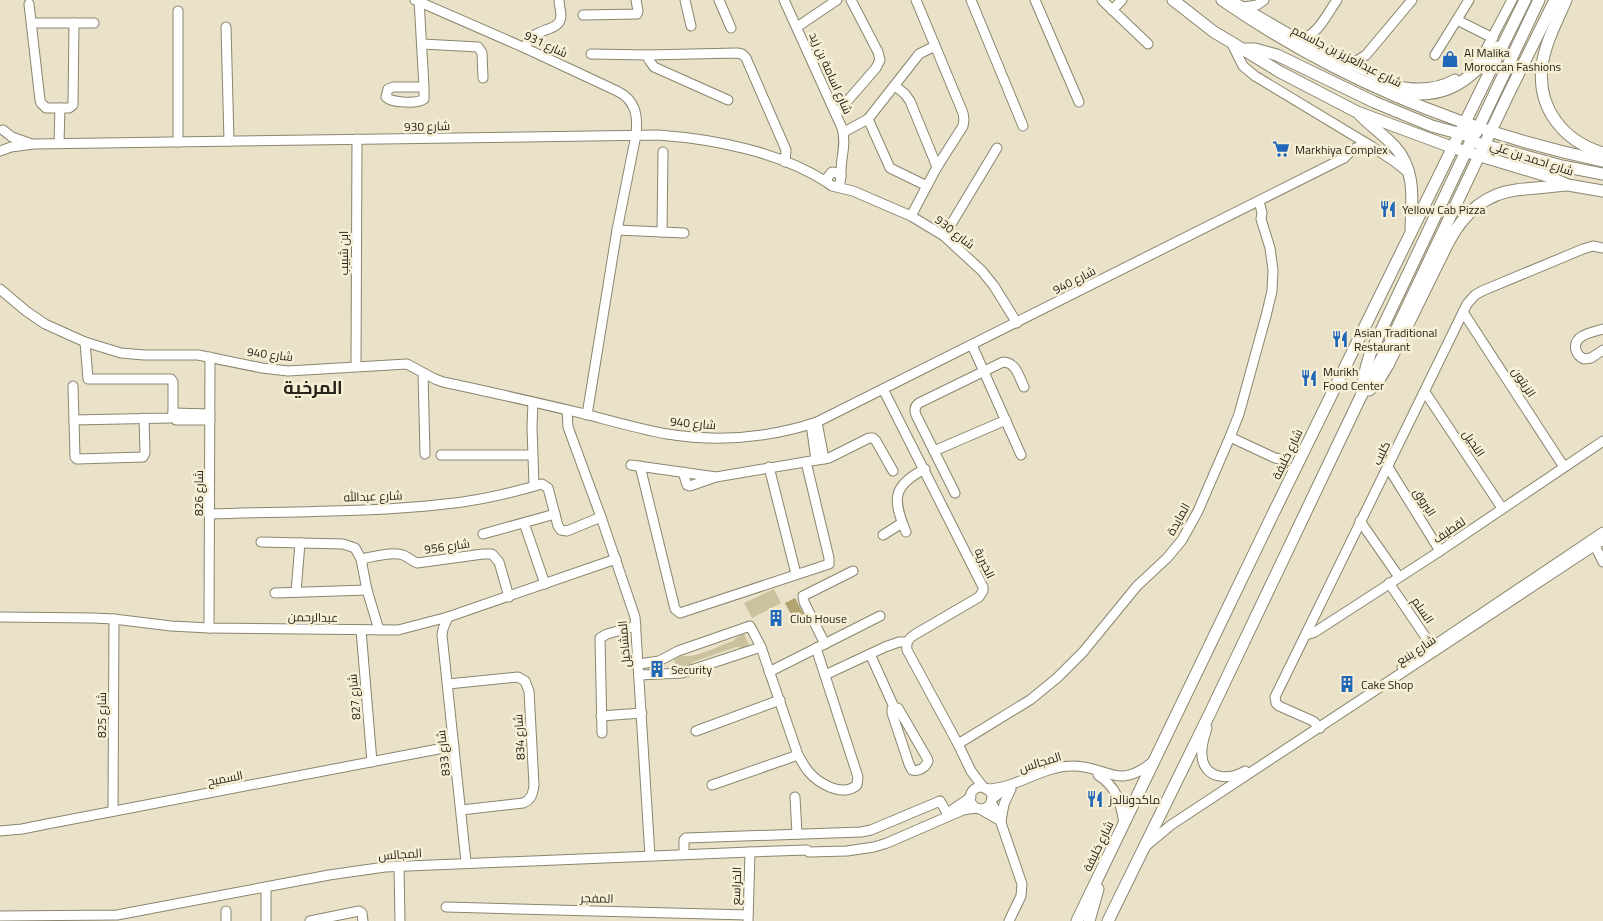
<svg xmlns="http://www.w3.org/2000/svg" width="1603" height="921" font-family="'Titillium Web',Cairo,sans-serif">
  <rect width="100%" height="100%" fill="#e9e2c9"/>
  <g fill="#ccc19e">
    <path d="M774,589L781,603L752,618L744,603Z"/>
    <path d="M744,634L749,644L748,646L742,648L736,647L693,662L687,668L677,669L674,660C679,655 683,656 690,656C701,655 721,645 733,641L737,637Z"/>
  </g>
  <path fill="#b2a371" d="M795,598L804,615L794,620L785,603Z"/>
  <g fill="none" stroke-linecap="round" stroke-linejoin="round">
    <g stroke="#8b856e" stroke-width="11">
      <g id="minor">
        <path d="M415,0L525,48L617,91C636,100 638,116 636,135L617,230L587,415"/>
        <path d="M419,0L424,87V99C417,104 392,103 386,97L388,89L393,87H424"/>
        <path d="M685,0L691,26"/>
        <path d="M719,0L731,28"/>
        <path d="M784,0L842,128C847,145 840,159 841,176"/>
        <path d="M971,0L1023,126"/>
        <path d="M1035,0L1079,102"/>
        <path d="M1102,0L1148,44"/>
        <path d="M1231,0L1300,40L1392,84C1413,90 1435,90 1455,79"/>
        <path d="M29,4L40,100L41,103L46,108H69L73,105L74,23"/>
        <path d="M1244,7L1257,5L1264,0"/>
        <path d="M1112,10L1122,0"/>
        <path d="M178,11V142"/>
        <path d="M583,15L637,14L638,11L636,0"/>
        <path d="M1457,20L1493,38"/>
        <path d="M32,23H94"/>
        <path d="M226,27L229,141"/>
        <path d="M797,27L837,0"/>
        <path d="M1300,40C1318,35 1327,14 1337,0"/>
        <path d="M1231,42L1243,66L1255,76L1371,146L1395,162L1409,173"/>
        <path d="M422,44L478,47L482,53L483,78"/>
        <path d="M525,48C532,25 560,34 561,16C561,11 559,5 559,0"/>
        <path d="M591,54L647,55L737,53L742,54L746,58L786,150L785,162"/>
        <path d="M647,55L649,60L654,67L728,100"/>
        <path d="M1435,55L1469,0"/>
        <path d="M1350,65L1366,55L1412,0"/>
        <path d="M1472,68L1483,55L1512,0"/>
        <path d="M895,86L905,94L910,101L937,167"/>
        <path d="M836,114L876,68L880,60L878,52L851,0"/>
        <path d="M3,130L12,137L29,143"/>
        <path d="M844,132L868,119"/>
        <path d="M59,143L60,108"/>
        <path d="M0,151L11,147L34,144L658,135C714,139 781,152 828,183"/>
        <path d="M836,186L840,183L841,176L837,173L832,172L827,178L828,183L832,186L853,191L911,216L944,236L982,271L994,286L1017,323"/>
        <path d="M927,186L890,168L868,119L916,58L919,54L935,46"/>
        <path d="M911,216L937,167L963,126L964,120L963,113L916,0"/>
        <path d="M617,230L684,233"/>
        <path d="M662,232L663,152"/>
        <path d="M944,236L997,148"/>
        <path d="M0,289L26,311L45,324L85,342L121,353L144,355H198L262,368L288,371L407,364L435,379L443,382C491,392 538,403 585,414C612,421 639,429 667,434C717,442 769,438 817,422L1344,158C1352,150 1359,143 1371,146"/>
        <path d="M1463,312L1564,467"/>
        <path d="M1603,329C1593,332 1572,335 1576,350C1577,354 1580,357 1584,359L1591,358L1603,350"/>
        <path d="M972,345L1021,455"/>
        <path d="M356,366L357,139"/>
        <path d="M423,373L425,454"/>
        <path d="M73,386L75,457L77,459L143,457L145,453L144,418"/>
        <path d="M883,389L983,587V591L979,597L914,635C908,639 906,643 907,650L958,744L971,771L983,787"/>
        <path d="M1425,392L1502,508"/>
        <path d="M533,402L532,427L534,486"/>
        <path d="M567,410L568,427L601,517L635,617L650,856"/>
        <path d="M173,413L210,414"/>
        <path d="M172,417L176,420H210"/>
        <path d="M74,420L169,418L172,417L173,415V382L171,379H88L85,342"/>
        <path d="M817,422L824,459"/>
        <path d="M811,424L816,460"/>
        <path d="M1230,437L1275,458L1281,459H1288"/>
        <path d="M934,451L1006,420"/>
        <path d="M441,455H532"/>
        <path d="M631,465L716,477L829,458L869,438H873L876,441L893,471"/>
        <path d="M640,466L675,609L680,613L829,564V558L806,462"/>
        <path d="M769,467L796,574"/>
        <path d="M1388,467L1440,551"/>
        <path d="M683,472L687,485L690,486L713,478"/>
        <path d="M955,493L916,415C914,410 915,406 919,403L1003,362C1016,362 1019,377 1024,387"/>
        <path d="M210,514C288,511 368,513 445,504C478,501 511,493 542,484L548,488L558,526L561,530L567,531L601,517"/>
        <path d="M1360,521L1399,577"/>
        <path d="M524,523L545,584"/>
        <path d="M906,532C893,500 891,486 925,469"/>
        <path d="M483,534L555,514"/>
        <path d="M883,535L902,523"/>
        <path d="M261,542L343,544L355,548L361,559L367,590L379,630"/>
        <path d="M1593,542L1603,562"/>
        <path d="M361,559C372,557 393,551 403,555C408,557 412,561 417,563L483,554H492L499,562L509,597"/>
        <path d="M1389,583L1435,651"/>
        <path d="M296,592L300,543"/>
        <path d="M275,593L367,590"/>
        <path d="M0,617L93,618L114,619L171,626L209,628L398,630L448,617L616,559"/>
        <path d="M448,617L443,629L442,635L466,862"/>
        <path d="M209,628L210,357"/>
        <path d="M361,630L372,762"/>
        <path d="M1306,635L1315,632L1440,551L1603,441"/>
        <path d="M825,644L804,602L803,596L853,571"/>
        <path d="M870,654L894,707L898,708L927,758L928,761C926,767 919,772 912,770L909,764L892,713V709L894,707"/>
        <path d="M639,664L659,661L678,651L750,626L761,647L798,755C801,760 804,766 808,771C818,783 842,798 857,785L858,777L816,648"/>
        <path d="M1402,667L1603,532"/>
        <path d="M769,672L880,616"/>
        <path d="M639,675L682,673L761,647"/>
        <path d="M825,675L885,647L899,642H907"/>
        <path d="M448,684L518,677L525,681L529,691L534,785C533,794 531,800 523,803L461,810"/>
        <path d="M601,716L642,713"/>
        <path d="M1207,728C1204,737 1201,746 1202,755C1203,779 1229,781 1245,771"/>
        <path d="M1320,728L1313,721L1279,706L1276,703L1275,697L1467,304L1475,295L1482,291L1583,249L1593,246L1603,248"/>
        <path d="M696,731L780,700"/>
        <path d="M602,733L600,638L607,634L636,626"/>
        <path d="M958,744L1030,700L1057,678L1083,652L1137,586L1167,558L1182,540L1198,511L1230,437L1239,414L1266,316L1272,291L1273,270L1270,248L1261,219L1262,213L1259,201"/>
        <path d="M1098,775C1117,787 1121,803 1124,824"/>
        <path d="M712,785L798,755"/>
        <circle cx="981" cy="798" r="11"/>
        <path d="M986,789C1016,789 1042,766 1072,766C1105,765 1117,791 1151,763"/>
        <path d="M795,797L797,834"/>
        <path d="M992,799L1000,793L1009,789"/>
        <path d="M991,802L998,814L1022,884L1021,896L1009,921"/>
        <path d="M980,809L1001,821"/>
        <path d="M952,810L971,797"/>
        <path d="M113,811L114,619"/>
        <path d="M1001,821L1004,804L1011,789"/>
        <path d="M0,831L22,829L47,824L454,746"/>
        <path d="M1147,845L1171,825L1603,540"/>
        <path d="M684,854V840L686,838L861,832L871,830L940,801L947,813"/>
        <path d="M399,866L400,921"/>
        <path d="M266,887V921"/>
        <path d="M446,907L748,915"/>
        <path d="M226,911V921"/>
        <path d="M0,916L117,915L329,875L385,867L750,852L807,850L809,852L847,851L874,847L887,843L963,810L976,808"/>
        <path d="M310,921L359,911L362,913L363,921"/>
        <path d="M748,921L750,852"/>
      </g>
    </g>
    <g stroke="#8b856e" stroke-width="13">
      <g id="major">
        <path d="M1173,0L1214,32L1231,42L1280,72L1357,112L1454,148L1547,176L1568,185L1603,191"/>
        <path d="M1222,0C1338,80 1465,132 1603,161"/>
        <path d="M1566,0C1557,21 1545,43 1542,66C1537,108 1563,141 1603,153"/>
        <path d="M1246,49H1255L1277,55L1374,102L1432,126L1465,135"/>
        <path d="M1394,91C1444,102 1467,83 1498,47"/>
        <path d="M1360,115C1371,126 1384,135 1395,147C1416,170 1412,200 1411,229"/>
        <path d="M1476,133L1539,0"/>
        <path d="M1477,143L1562,166L1603,174"/>
        <path d="M1362,389L1366,368L1370,354L1470,143V132L1466,123"/>
        <path d="M1369,390L1377,383L1388,365L1448,243C1462,216 1484,194 1516,190C1532,188 1549,187 1566,185"/>
        <path d="M1077,921L1272,516L1525,0"/>
        <path d="M1089,921L1098,889"/>
        <path d="M1108,921L1211,711L1361,396L1389,345L1509,93L1555,0"/>
      </g>
    </g>
    <use href="#minor" stroke="#fff" stroke-width="9"/>
    <use href="#major" stroke="#fff" stroke-width="11"/>
  </g>
  <defs>
    <g id="shop-bare" transform="scale(1.35)"><path d="M-5-2.5h2.3a2.7 3.5 0 0 1 5.4 0H5L5.5 6h-11ZM-1.5-2.5h3a1.5 2.3 0 0 0-3 0Z" fill="#2167b7" stroke="#f6efd6" stroke-width="2.5" paint-order="stroke"/></g>
    <g id="supermarket-bare" transform="scale(1.35)"><path d="M-6-5.5h2.5l.6 2H6L4.5 2H-2.5L-4.4-4H-6ZM-1.5 3.2a1.3 1.3 0 1 0 .1 0ZM3 3.2a1.3 1.3 0 1 0 .1 0Z" fill="#2167b7" stroke="#f6efd6" stroke-width="2.5" paint-order="stroke"/></g>
    <g id="restaurant-bare" transform="scale(1.35)"><path d="M-5-6h1v4h1v-4h1v4h1v-4h1v5L-1.5 .5V6h-2V.5L-5-1ZM5-6V6H3V1.5H1.5Q1.5-4 5-6Z" fill="#2167b7" stroke="#f6efd6" stroke-width="2.5" paint-order="stroke"/></g>
    <g id="building-bare" transform="scale(1.35)"><path d="M-4-6H4V6H1V3H-1V6H-4ZM-2.5-4.3h1.7v1.8h-1.7ZM.8-4.3h1.7v1.8H.8ZM-2.5-1h1.7V.8h-1.7ZM.8-1h1.7V.8H.8Z" fill="#2167b7" stroke="#f6efd6" stroke-width="2.5" paint-order="stroke"/></g>
  </defs>
  <g fill-rule="evenodd">
    <use href="#shop-bare" x="1450" y="59"/>
    <use href="#supermarket-bare" x="1281" y="149"/>
    <use href="#restaurant-bare" x="1388" y="209"/>
    <use href="#restaurant-bare" x="1340" y="339"/>
    <use href="#restaurant-bare" x="1309" y="378"/>
    <use href="#building-bare" x="776" y="618"/>
    <use href="#building-bare" x="657" y="669"/>
    <use href="#building-bare" x="1347" y="684"/>
    <use href="#restaurant-bare" x="1095" y="799"/>
  </g>
  <g text-anchor="middle" dominant-baseline="central" stroke-width="5" stroke-linejoin="round" paint-order="stroke">
    <g font-size="12" fill="#27241b" stroke="#f6efd6">
      <text transform="translate(546 44) rotate(25)">شارع 931</text>
      <text transform="translate(1347 56) rotate(27)">شارع عبدالعزيز بن جاسمم</text>
      <text transform="translate(831 73) rotate(66)">شارع اسامة بن زيد</text>
      <text transform="translate(427 126) rotate(-1)">شارع 930</text>
      <text transform="translate(1532 158) rotate(18)">شارع احمد بن علي</text>
      <text transform="translate(955 232) rotate(38)">شارع 930</text>
      <text transform="translate(343 253) rotate(-90)">ابن شبيب</text>
      <text transform="translate(1074 280) rotate(-27)">شارع 940</text>
      <text transform="translate(270 354) rotate(7)">شارع 940</text>
      <text transform="translate(1524 382) rotate(57)">الزيتون</text>
      <text transform="translate(693 423) rotate(5)">شارع 940</text>
      <text transform="translate(1474 443) rotate(56)">النجيل</text>
      <text transform="translate(1381 453) rotate(-64)">كليب</text>
      <text transform="translate(1287 454) rotate(-64)">شارع خليفة</text>
      <text transform="translate(198 493) rotate(-90)">شارع 826</text>
      <text transform="translate(373 496) rotate(-2)">شارع عبدالله</text>
      <text transform="translate(1425 502) rotate(58)">البروق</text>
      <text transform="translate(1178 519) rotate(-61)">المايدة</text>
      <text transform="translate(1449 530) rotate(-34)">لقطيف</text>
      <text transform="translate(447 546) rotate(-8)">شارع 956</text>
      <text transform="translate(985 563) rotate(65)">الخيرية</text>
      <text transform="translate(1423 610) rotate(56)">السلم</text>
      <text transform="translate(313 617) rotate(1)">عبدالرحمن</text>
      <text transform="translate(624 644) rotate(-95)">المشاخيل</text>
      <text transform="translate(1416 650) rotate(-33)">شارع ينبع</text>
      <text transform="translate(354 697) rotate(-95)">شارع 827</text>
      <text transform="translate(101 715) rotate(-90)">شارع 825</text>
      <text transform="translate(519 737) rotate(-93)">شارع 834</text>
      <text transform="translate(443 753) rotate(-96)">شارع 833</text>
      <text transform="translate(1040 762) rotate(-17)">المجالس</text>
      <text transform="translate(225 778) rotate(-11)">السميح</text>
      <text transform="translate(1098 846) rotate(-64)">شارع خليفة</text>
      <text transform="translate(400 854) rotate(-4)">المجالس</text>
      <text transform="translate(736 886) rotate(-88)">الخراسع</text>
      <text transform="translate(597 898) rotate(1)">المفجر</text>
    </g>
    <g font-size="12" fill="#27241b" stroke="#f6efd6" text-anchor="start">
      <text x="1464" y="52">Al Malika<tspan x="1464" dy="14">Moroccan Fashions</tspan></text>
      <text x="1295" y="149">Markhiya Complex</text>
      <text x="1402" y="209">Yellow Cab Pizza</text>
      <text x="1354" y="332">Asian Traditional<tspan x="1354" dy="14">Restaurant</tspan></text>
      <text x="1323" y="371">Murikh<tspan x="1323" dy="14">Food Center</tspan></text>
      <text x="790" y="618">Club House</text>
      <text x="671" y="669">Security</text>
      <text x="1361" y="684">Cake Shop</text>
      <text x="1109" y="799">ماكدونالدز</text>
    </g>
    <g font-size="18" font-weight="bold" fill="#27241b" stroke="#f6efd6">
      <text x="313" y="387">المرخية</text>
    </g>
  </g>
</svg>
